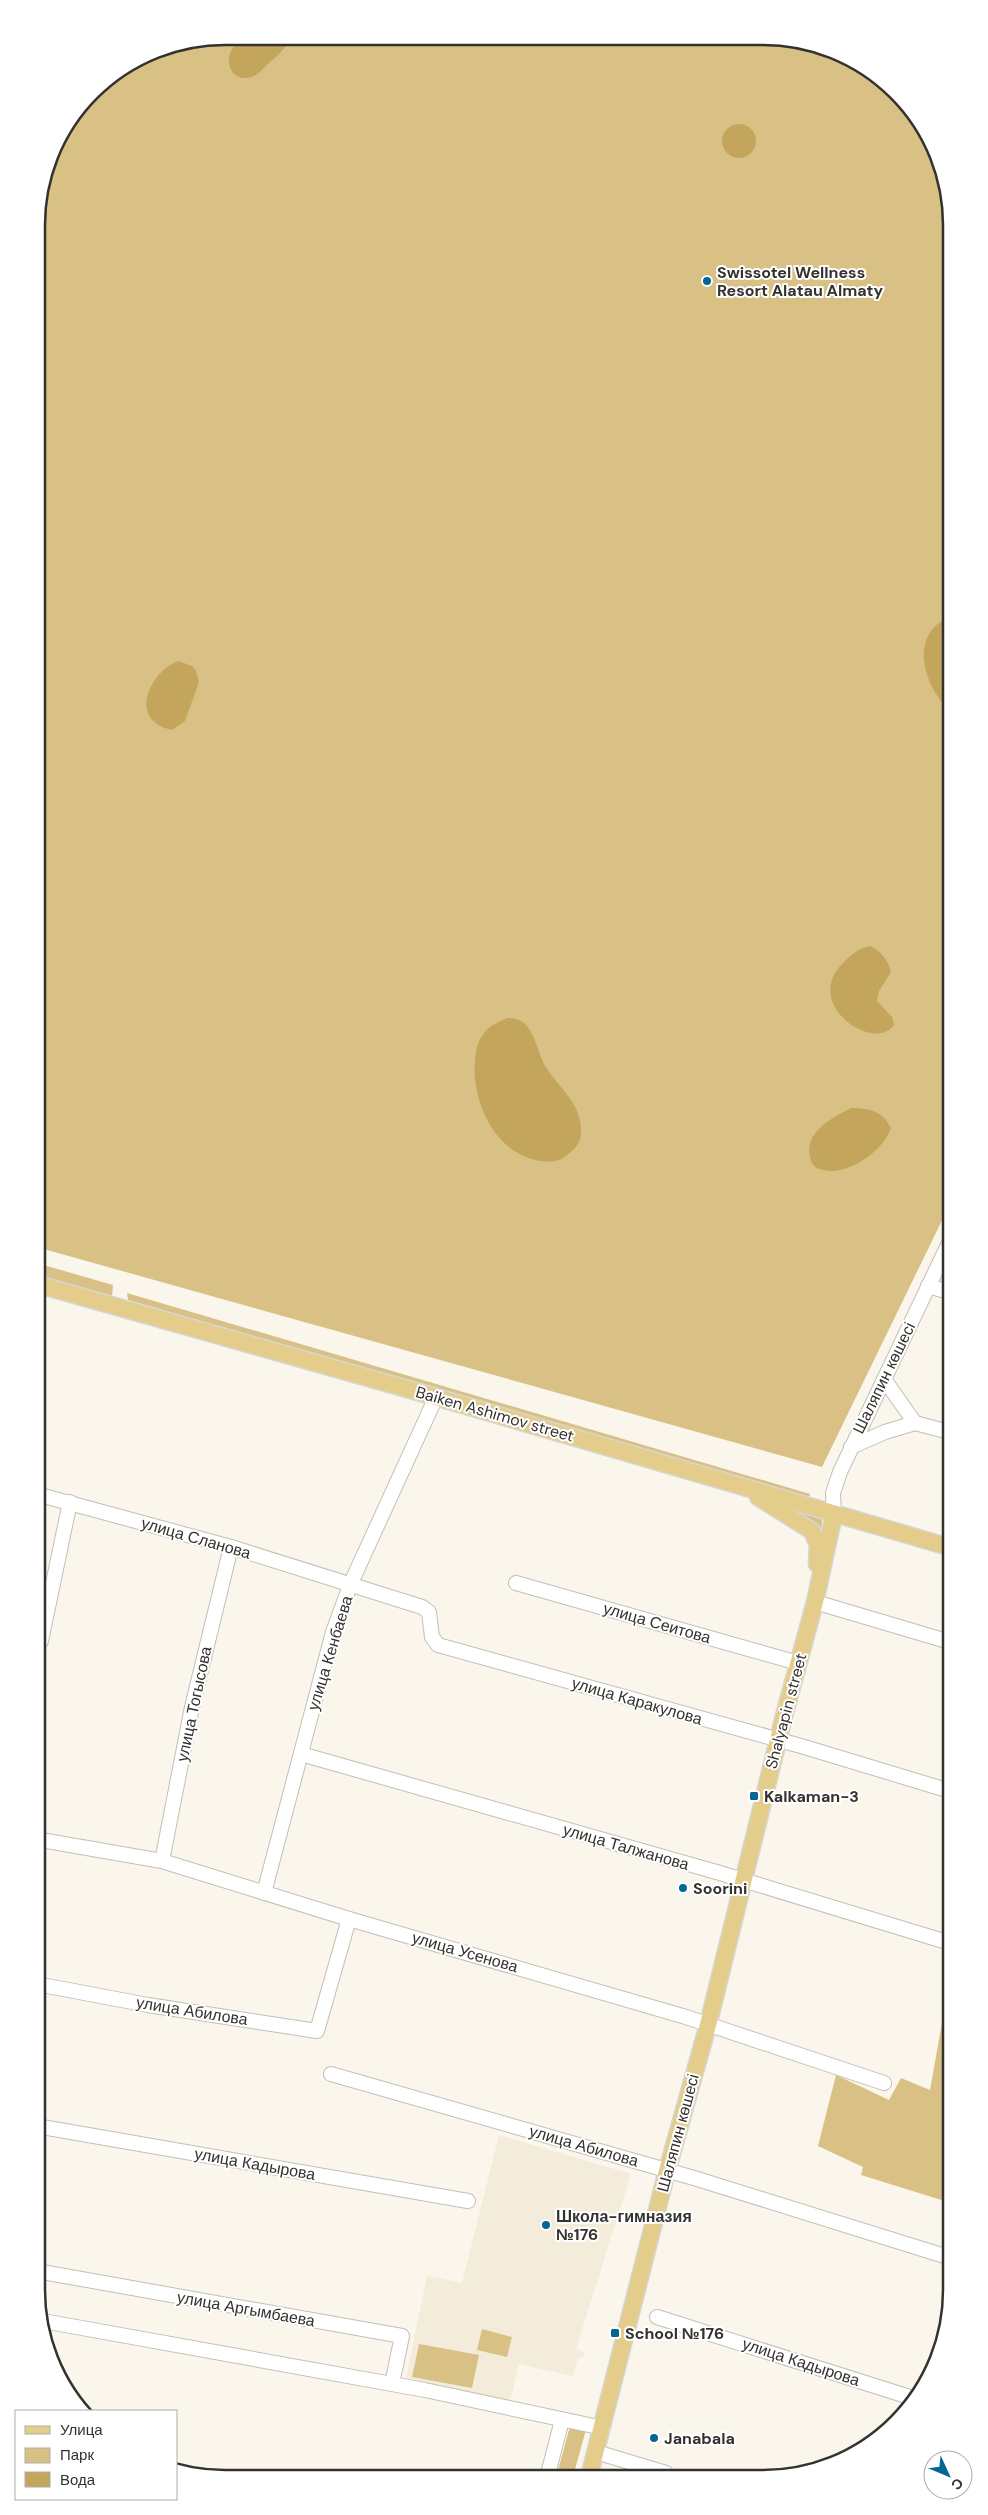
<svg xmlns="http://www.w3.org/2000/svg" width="988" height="2515" font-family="'DM Sans',sans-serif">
  <rect width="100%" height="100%" fill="#faf6ec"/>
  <path fill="#f3ecdb" d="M499,2135L631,2174L576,2349L584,2352L583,2358H578L573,2376L519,2364L510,2402L406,2378L427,2276L462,2283Z"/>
  <g fill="#d9c185">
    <path d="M225,36L800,40L847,56L896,91L926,130L945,176L948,1208L822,1467L40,1248L37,212L56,142L100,83L153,50Z"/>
    <path d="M40,1264L113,1285L112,1297L40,1277Z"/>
    <path d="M127,1293L810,1494L809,1498L128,1300Z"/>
    <path d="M773,1503L818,1515L822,1520L821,1542Z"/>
    <path d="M950,1978L951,2203L861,2175L863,2167L818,2146L836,2075L889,2100L901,2078L930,2090Z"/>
    <path d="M482,2329L512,2337L507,2357L477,2350Z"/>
    <path d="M419,2344L479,2355L472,2388L412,2377Z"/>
    <path d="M579,2424L587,2426L574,2473L557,2474L569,2430Z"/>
  </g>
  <g fill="#c3a65c">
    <path d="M245,36L290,37C285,50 279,54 269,63C264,67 260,73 254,76C235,84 224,67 231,51C234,45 240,40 245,36Z"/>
    <circle cx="739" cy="141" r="17"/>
    <path d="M947,618V708C924,684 909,637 947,618Z"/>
    <path d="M178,661L192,666L196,671L199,682L185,721L172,730C128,721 148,673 178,661Z"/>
    <path d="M870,946C881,951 888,960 891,972L879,991L877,1001L892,1017L894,1025C874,1054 800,1003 844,962C852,954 859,948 870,946Z"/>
    <path d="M507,1018C515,1018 522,1020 527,1026C535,1036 538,1052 544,1064C557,1087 582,1102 581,1132C581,1143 575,1149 566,1156C558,1162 551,1162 541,1161C495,1155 471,1101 475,1060C476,1050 478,1040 485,1032C490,1025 499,1022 507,1018Z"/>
    <path d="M851,1108C868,1108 883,1111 891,1128C883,1151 849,1176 823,1170C816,1169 811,1164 810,1157C804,1132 832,1118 851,1108Z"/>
  </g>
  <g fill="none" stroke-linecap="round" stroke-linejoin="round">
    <g stroke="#c3bfb6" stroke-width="16">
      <g id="minor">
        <path d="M928,1286L949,1292"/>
        <path d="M884,1379L915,1423L949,1432"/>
        <path d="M851,1447L885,1432L915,1423"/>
        <path d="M40,1495L231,1547L422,1607L429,1612L432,1637L438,1645L801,1746L950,1791"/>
        <path d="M834,1514L833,1493L840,1472L948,1245"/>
        <path d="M516,1583L798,1663"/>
        <path d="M815,1602L950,1642"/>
        <path d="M41,1641L70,1502"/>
        <path d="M301,1754L720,1873L950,1943"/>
        <path d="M41,1840L162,1861L349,1919L686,2017L884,2083"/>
        <path d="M162,1861L192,1707L231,1547"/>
        <path d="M264,1893L333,1632L351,1583L436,1397"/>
        <path d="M42,1985L148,2005L317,2031L349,1919"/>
        <path d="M331,2074L694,2178L951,2258"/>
        <path d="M42,2127L468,2201"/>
        <path d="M42,2272L402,2336L392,2384"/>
        <path d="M657,2317L916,2399"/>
        <path d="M43,2321L425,2390L603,2428"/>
        <path d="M596,2452L666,2473"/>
        <path d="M548,2474L562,2420"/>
      </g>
    </g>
    <g stroke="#d6d6d5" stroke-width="19">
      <g id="major">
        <path d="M40,1285L436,1397L949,1547"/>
        <path d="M758,1497L812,1531L818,1545L817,1564"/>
        <path d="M590,2473L667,2171L708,2025L784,1716L815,1602L834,1514"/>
      </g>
    </g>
    <use href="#minor" stroke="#fff" stroke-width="14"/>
    <use href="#major" stroke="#e4cd8b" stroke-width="16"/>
  </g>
  <g fill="#026796" stroke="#fff" stroke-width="2">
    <circle cx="707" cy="281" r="5"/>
    <rect x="749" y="1791" width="10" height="10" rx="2.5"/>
    <circle cx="683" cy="1888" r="5"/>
    <circle cx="546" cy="2225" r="5"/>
    <rect x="610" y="2328" width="10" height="10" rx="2.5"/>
    <circle cx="654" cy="2438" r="5"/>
  </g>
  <g text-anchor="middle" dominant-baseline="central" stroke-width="4" stroke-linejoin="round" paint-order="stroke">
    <g font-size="16" font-weight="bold" fill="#33322e" stroke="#fff" text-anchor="start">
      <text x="717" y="272">Swissotel Wellness<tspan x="717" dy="18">Resort Alatau Almaty</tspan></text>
      <text x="764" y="1796">Kalkaman-3</text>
      <text x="693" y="1888">Soorini</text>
      <text x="556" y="2216">Школа-гимназия<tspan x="556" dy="18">№176</tspan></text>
      <text x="625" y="2333">School №176</text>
      <text x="664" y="2438">Janabala</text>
    </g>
    <g font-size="16" fill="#33322e" stroke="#fff">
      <text transform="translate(884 1378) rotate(-64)">Шаляпин көшесі</text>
      <text transform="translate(495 1414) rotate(16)">Baiken Ashimov street</text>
      <text transform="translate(196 1538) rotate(16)">улица Сланова</text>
      <text transform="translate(657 1623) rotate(16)">улица Сеитова</text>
      <text transform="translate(330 1653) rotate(-73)">улица Кенбаева</text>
      <text transform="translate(637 1701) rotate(16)">улица Каракулова</text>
      <text transform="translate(194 1704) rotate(-78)">улица Тогысова</text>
      <text transform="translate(786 1711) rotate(-75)">Shalyapin street</text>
      <text transform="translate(626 1847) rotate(16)">улица Талжанова</text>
      <text transform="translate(465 1952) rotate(16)">улица Усенова</text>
      <text transform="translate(192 2011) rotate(9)">улица Абилова</text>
      <text transform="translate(678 2133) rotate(-75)">Шаляпин көшесі</text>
      <text transform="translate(584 2146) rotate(16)">улица Абилова</text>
      <text transform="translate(255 2164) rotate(10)">улица Кадырова</text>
      <text transform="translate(246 2309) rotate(10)">улица Аргымбаева</text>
      <text transform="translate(801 2362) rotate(18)">улица Кадырова</text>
    </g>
  </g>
  <path d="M0 0H988V2515H0ZM225 45H763A180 180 0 0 1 943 225V2290A180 180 0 0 1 763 2470H225A180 180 0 0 1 45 2290V225A180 180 0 0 1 225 45Z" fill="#fff" fill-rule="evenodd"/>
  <path fill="none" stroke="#33322e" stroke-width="2.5" d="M225 45H763A180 180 0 0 1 943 225V2290A180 180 0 0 1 763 2470H225A180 180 0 0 1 45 2290V225A180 180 0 0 1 225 45Z"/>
  <rect x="15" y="2410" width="162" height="90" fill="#ffffff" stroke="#adadab"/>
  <rect x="25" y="2426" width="25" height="8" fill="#e4cd8b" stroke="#adadab"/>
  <text x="60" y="2435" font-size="15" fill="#33322e">Улица</text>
  <rect x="25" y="2448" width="25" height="15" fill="#d9c185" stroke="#adadab"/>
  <text x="60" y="2460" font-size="15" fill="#33322e">Парк</text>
  <rect x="25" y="2472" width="25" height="15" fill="#c3a65c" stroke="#adadab"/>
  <text x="60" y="2485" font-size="15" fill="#33322e">Вода</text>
  <g transform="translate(948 2475) rotate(134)"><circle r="24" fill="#ffffff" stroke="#adadab"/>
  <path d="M0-4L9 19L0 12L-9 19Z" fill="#026796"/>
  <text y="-8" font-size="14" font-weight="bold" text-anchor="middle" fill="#33322e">С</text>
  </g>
</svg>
